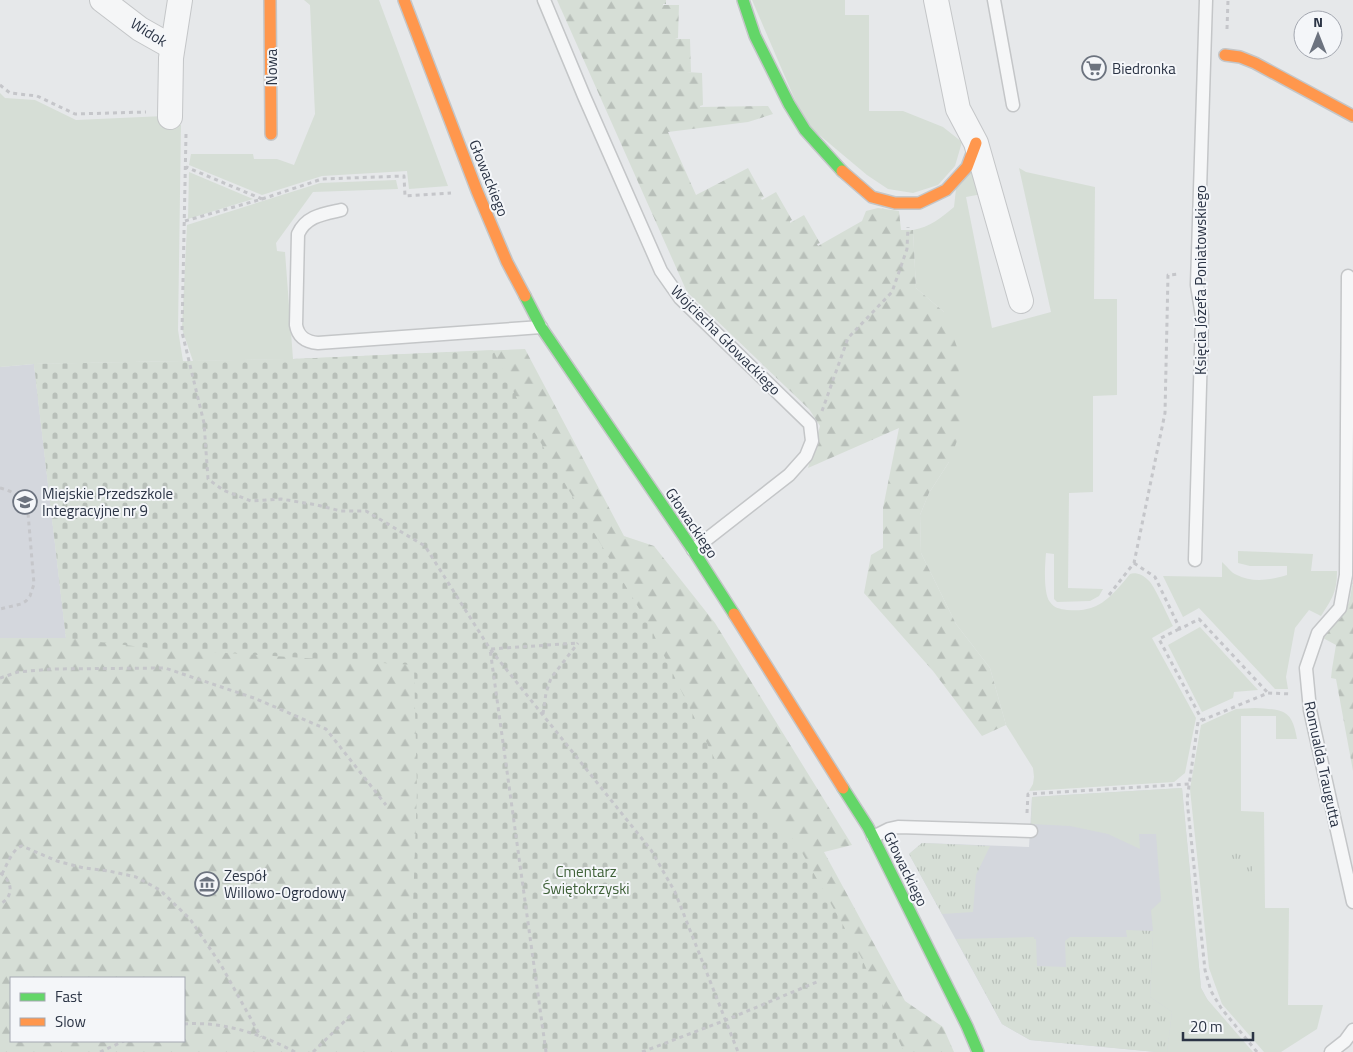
<svg xmlns="http://www.w3.org/2000/svg" width="1353" height="1052" font-family="'Titillium Web',sans-serif">
  <defs>
    <pattern id="forest-firs" width="22" height="20" patternUnits="userSpaceOnUse" patternTransform="scale(1.25)"><rect width="22" height="20" fill="#d6ded6"/><path d="M5 1l3.5 6h-7zM16 11l3.5 6h-7z" fill="#b8bfb9"/></pattern>
    <pattern id="cemetery-stones" width="16" height="16" patternUnits="userSpaceOnUse" patternTransform="scale(1.25)"><rect width="16" height="16" fill="#d6ded6"/><path d="M2 7V4a2 2 0 0 1 4 0v3zM10 15v-3a2 2 0 0 1 4 0v3z" fill="#b8bfb9"/></pattern>
    <pattern id="park-tufts" width="24" height="20" patternUnits="userSpaceOnUse" patternTransform="scale(1.25)"><rect width="24" height="20" fill="#d6ded6"/><path d="M3 7l-1-3M5 7V3M7 7l1-3M15 17l-1-3M17 17v-4M19 17l1-3" fill="none" stroke="#b8bfb9"/></pattern>
  </defs>
  <rect width="100%" height="100%" fill="#e6e8ea"/>
  <g fill="#d4d7dd">
    <path d="M34,364L66,638H0V367Z"/>
    <path d="M1182,788L1201,988L1236,1052H1156L1030,1040L1002,1024L909,854L922,843L1029,847L1032,797Z"/>
  </g>
  <g fill="#d6ded6">
    <path d="M304,0H379L448,186L409,189L407,171L322,176L262,195L189,165L191,154H253L254,159H277L294,165L315,114L310,5Z"/>
    <path d="M752,0H845V15H869V111H903L943,127L962,142L955,166L938,185L913,193L888,189L867,175L805,123Z"/>
    <path d="M0,93L5,98L35,100L76,120L164,116V125H181L178,330L183,361L34,364L0,367Z"/>
    <path d="M1019,168L1026,172L1095,187L1094,299H1117V395L1093,396V492L1069,493L1068,588L1103,589L1099,596L1090,601L1057,602L1054,599V554L1046,553C1045,565 1043,593 1050,602C1054,608 1060,609 1067,610C1099,613 1111,597 1130,574C1136,572 1143,575 1148,580C1154,584 1168,617 1173,626L1152,638L1196,718L1185,773L1174,782L1029,791L1033,784L1034,777L1033,768L1006,725L990,668L956,624L921,553L920,515L929,493L949,462L944,312L916,288L913,230C930,227 941,218 954,207L956,189L970,169L982,194L966,197L992,328L1051,312Z"/>
    <path d="M189,172L253,199L188,219Z"/>
    <path d="M396,180L398,189L313,192L276,243L277,251L285,252L293,359L193,361L182,329L187,225L320,183Z"/>
    <path d="M1238,551L1313,554L1311,571H1337C1337,592 1332,599 1321,616L1309,610L1295,628L1286,677L1288,689H1275L1199,608L1183,617L1163,576L1222,577V562C1227,566 1231,573 1237,575C1252,583 1272,580 1287,575V566H1250L1238,563Z"/>
    <path d="M1200,627L1258,690L1234,692L1233,698L1202,712L1168,645Z"/>
    <path d="M1255,708C1282,710 1292,708 1297,739H1276V716H1241V811L1264,812L1265,908H1289L1288,1005H1323L1317,1029L1281,1052H1264L1222,1004L1209,968L1191,799L1190,789L1201,725L1236,709Z"/>
    <path d="M1182,788L1201,988L1207,999L1253,1052H1167L1172,1012L1150,997L1153,931L1151,910L1161,901L1156,834H1139L1140,849L1108,834L1070,826L1031,824L1032,797Z"/>
  </g>
  <g fill="url(#forest-firs)" fill-rule="evenodd">
    <path d="M557,0H666V4H663V5H679L678,38L675,39H690L691,72H687L702,73L703,105L700,106V107L768,106L773,114L748,122L668,132L696,195L748,168L764,197L761,198L762,200L776,192L792,220L790,221V223L804,215L820,243L817,244L818,246L862,221L866,211L878,208L899,211L901,230H913L916,288L944,312L957,347L963,425L949,462L929,493L920,515L921,553L956,624L990,668L1006,725L982,736L933,671L864,593L871,555L883,548V508L899,428L808,468L820,426L809,409L687,292Z"/>
    <path d="M525,349L624,536L654,546L715,623L852,845L824,852L905,1001L943,1027L954,1052H0V638H66L34,364L293,359ZM11,978H184V1041H11Z"/>
    <path d="M1353,581V771L1336,679L1331,678L1332,669L1336,645L1323,638L1349,603Z"/>
  </g>
  <path fill="url(#cemetery-stones)" d="M493,350L529,423L650,627L722,774L796,842L861,957L904,1052H408L417,790L414,665L150,648L66,638L34,364L293,359Z"/>
  <g fill="url(#park-tufts)">
    <path d="M922,843L990,846L976,875L973,912L942,914L909,854Z"/>
    <path d="M1226,850L1248,852L1253,858V878L1227,876Z"/>
    <path d="M1126,930L1153,931L1150,997L1172,1012L1167,1052H1156L1030,1040L1002,1024L956,939L1034,937V939H1036L1037,966L1066,967L1065,941L1070,937H1127Z"/>
  </g>
  <g fill="none" stroke-linecap="round" stroke-linejoin="round">
    <g stroke="#c4c6c8" stroke-width="15">
      <g id="lane">
        <path d="M544,0L584,96L661,271L680,298L810,424L812,441L806,456L789,475L693,550"/>
        <path d="M994,0L1013,105"/>
        <path d="M341,210C323,214 306,216 298,234L296,325C298,337 306,342 318,343L541,327"/>
        <path d="M1348,276L1346,575L1340,608L1318,633L1306,668L1310,710L1353,902"/>
        <path d="M1195,560L1202,316L1197,285L1206,0"/>
        <path d="M873,837L889,829L898,827L1031,831"/>
        <path d="M1331,1052L1345,1041L1353,1030"/>
      </g>
    </g>
    <g stroke="#c4c6c8" stroke-width="26">
      <g id="street">
        <path d="M102,0L140,29L172,47"/>
        <path d="M936,0L958,109L976,143L1021,301"/>
        <path d="M170,117L171,58L180,0"/>
      </g>
    </g>
    <g stroke="#c4c6c8" stroke-width="14">
      <g id="fast">
        <path d="M743,0L755,36L789,104L805,130L842,171"/>
        <path d="M525,296L541,327L693,550L734,614"/>
        <path d="M843,788L868,827L967,1026L978,1052"/>
      </g>
    </g>
    <g stroke="#c4c6c8" stroke-width="14">
      <g id="slow">
        <path d="M270,0L271,134"/>
        <path d="M404,0L477,191L507,262L525,296"/>
        <path d="M1225,55L1240,57L1255,63L1353,116"/>
        <path d="M842,171L872,197L895,203H919L946,190L967,167L976,143"/>
        <path d="M734,614L843,788"/>
      </g>
    </g>
    <g stroke="#c5c6ca" stroke-width="3" stroke-dasharray="4 4" stroke-linecap="butt">
      <path d="M1227,29L1228,0"/>
      <path d="M0,85L10,93L37,96L75,114L146,112"/>
      <path d="M186,134L182,332L204,423L208,479L223,490L251,501L281,499L317,505L341,511H366L425,546L490,649L651,850L675,892L738,1052"/>
      <path d="M262,199L322,179L404,176L405,196L451,193"/>
      <path d="M185,221L262,199L186,167"/>
      <path d="M822,411L848,338L892,292L907,249L908,227"/>
      <path d="M0,488C16,492 22,498 28,513L34,584L30,596L26,601L21,604L0,609"/>
      <path d="M1134,563L1155,577L1180,629L1199,619L1268,693"/>
      <path d="M1109,595L1134,563L1165,413L1168,275L1180,274"/>
      <path d="M1179,629L1159,639L1202,720"/>
      <path d="M0,678L18,672L52,669L165,668L254,698L326,729L386,805"/>
      <path d="M543,714L546,693L551,678L578,643"/>
      <path d="M1027,813L1028,794L1189,784"/>
      <path d="M0,873C13,881 14,897 0,904"/>
      <path d="M2,874C7,865 12,849 22,846L57,861L84,868L109,871L136,877L160,890L190,919L221,965L261,1037"/>
      <path d="M184,1024C223,1021 261,1034 295,1052"/>
      <path d="M100,1052L124,1041"/>
      <path d="M313,1052L353,1013"/>
      <path d="M546,1052L490,649L578,643"/>
      <path d="M642,1052L726,1020L819,981"/>
      <path d="M1257,1052L1221,1008L1211,991L1205,970L1187,800L1198,722L1268,693L1291,694"/>
    </g>
    <use href="#lane" stroke="#f5f6f7" stroke-width="12"/>
    <use href="#street" stroke="#f5f6f7" stroke-width="24"/>
    <use href="#fast" stroke="#63d668" stroke-width="11"/>
    <use href="#slow" stroke="#ff974d" stroke-width="11"/>
  </g>
  <defs>
    <g id="supermarket-ring" transform="scale(1.25)"><circle r="9.5" fill="#f4f6f9" stroke="#6c737f" stroke-width="1.5"/><path d="M-6-5.5h2.5l.6 2H6L4.5 2H-2.5L-4.4-4H-6ZM-1.5 3.2a1.3 1.3 0 1 0 .1 0ZM3 3.2a1.3 1.3 0 1 0 .1 0Z" fill="#6c737f"/></g>
    <g id="school-ring" transform="scale(1.25)"><circle r="9.5" fill="#f4f6f9" stroke="#6c737f" stroke-width="1.5"/><path d="M0-5L7-2L0 1L-7-2ZM-4 1L0 2.5L4 1V4Q0 6-4 4Z" fill="#6c737f"/></g>
    <g id="museum-ring" transform="scale(1.25)"><circle r="9.5" fill="#f4f6f9" stroke="#6c737f" stroke-width="1.5"/><path d="M0-6L6-3V-2H-6V-3ZM-5-1h2V3h-2ZM-1-1h2V3h-2ZM3-1h2V3H3ZM-6 4H6V6H-6Z" fill="#6c737f"/></g>
  </defs>
  <g fill-rule="evenodd">
    <use href="#supermarket-ring" x="1094" y="68"/>
    <use href="#school-ring" x="25" y="502"/>
    <use href="#museum-ring" x="207" y="884"/>
  </g>
  <g text-anchor="middle" dominant-baseline="central" stroke-width="4" stroke-linejoin="round" paint-order="stroke">
    <g font-size="15" fill="#2b3445" stroke="#f4f6f9">
      <text transform="translate(149 32) rotate(32)">Widok</text>
      <text transform="translate(271 67) rotate(-90)">Nowa</text>
      <text transform="translate(489 178) rotate(68)">Głowackiego</text>
      <text transform="translate(1200 280) rotate(-90)">Księcia Józefa Poniatowskiego</text>
      <text transform="translate(726 340) rotate(45)">Wojciecha Głowackiego</text>
      <text transform="translate(692 523) rotate(56)">Głowackiego</text>
      <text transform="translate(1323 764) rotate(78)">Romualda Traugutta</text>
      <text transform="translate(906 869) rotate(64)">Głowackiego</text>
    </g>
    <g font-size="15" fill="#2b3445" stroke="#f4f6f9" text-anchor="start">
      <text x="1112" y="68">Biedronka</text>
      <text x="42" y="493">Miejskie Przedszkole<tspan x="42" dy="17">Integracyjne nr 9</tspan></text>
      <text x="224" y="875">Zespół<tspan x="224" dy="17">Willowo-Ogrodowy</tspan></text>
    </g>
    <g font-size="15" fill="#3f6138" stroke="#f4f6f9">
      <text x="586" y="871">Cmentarz<tspan x="586" dy="17">Świętokrzyski</tspan></text>
    </g>
  </g>
  <rect x="10" y="977" width="175" height="65" fill="#f4f6f9" stroke="#a4a8b1"/>
  <rect x="20" y="993" width="25" height="8" fill="#63d668" stroke="#a4a8b1"/>
  <text x="55" y="1002" font-size="15" fill="#2b3445">Fast</text>
  <rect x="20" y="1018" width="25" height="8" fill="#ff974d" stroke="#a4a8b1"/>
  <text x="55" y="1027" font-size="15" fill="#2b3445">Slow</text>
  <g transform="translate(1318 35)"><circle r="24" fill="#f4f6f9" stroke="#a4a8b1"/>
  <path d="M0-4L9 19L0 12L-9 19Z" fill="#6c737f"/>
  <text y="-8" font-size="14" font-weight="bold" text-anchor="middle" fill="#2b3445">N</text>
  </g>
  <path d="M1183 1032v8h70v-8" fill="none" stroke="#2b3445" stroke-width="2.5"/>
  <text x="1190" y="1032" font-size="15" fill="#2b3445" stroke="#f4f6f9" stroke-width="4" paint-order="stroke">20 m</text>
</svg>
